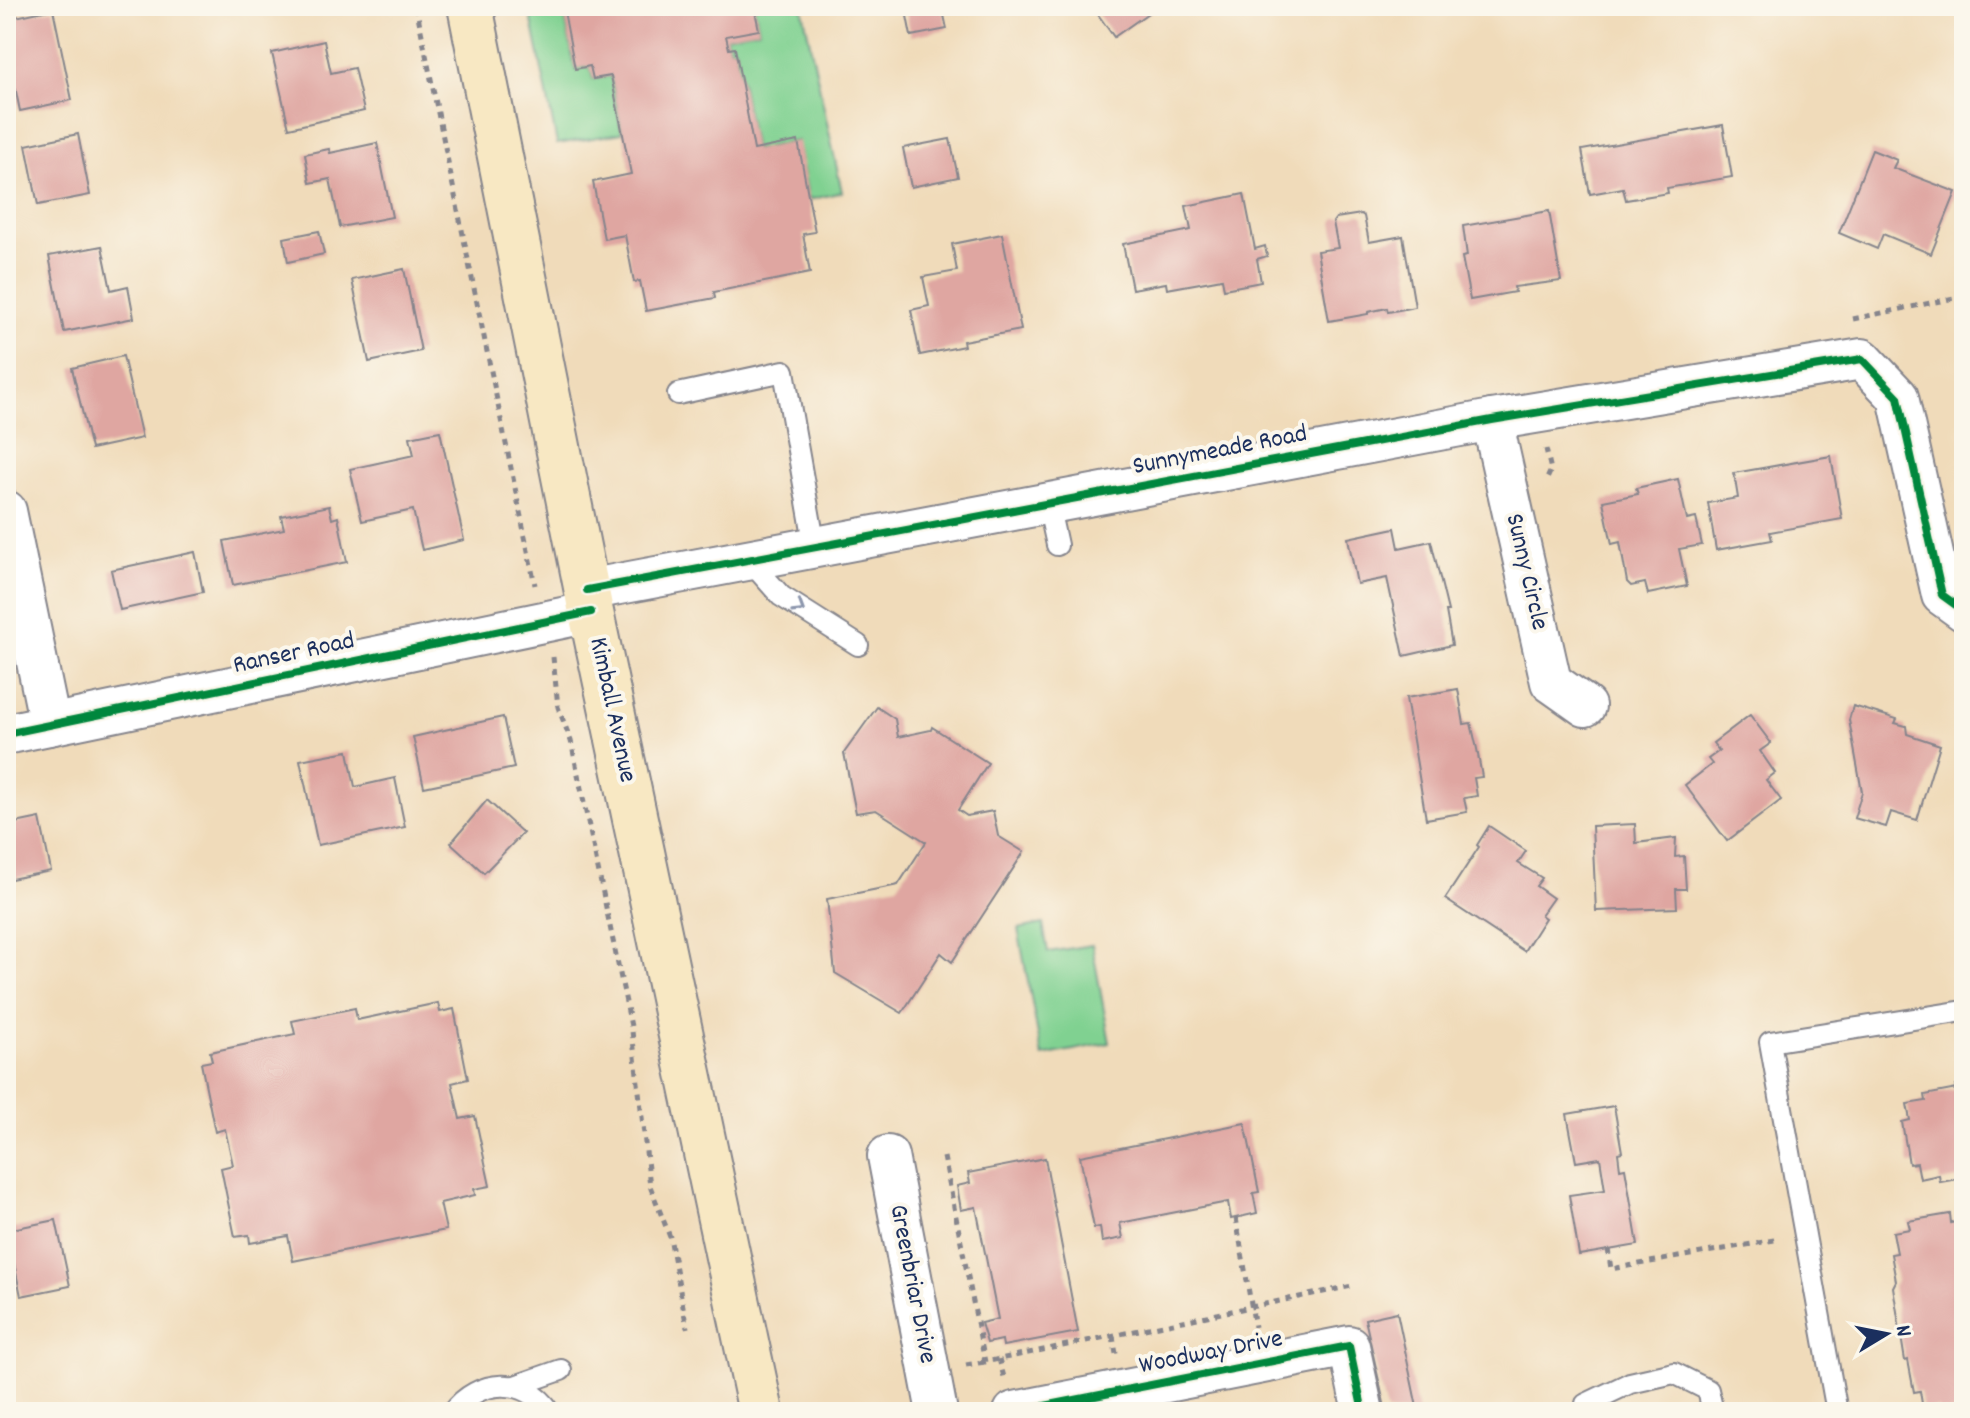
<svg xmlns="http://www.w3.org/2000/svg" width="1970" height="1418" font-family="Dekko,sans-serif">
  <rect width="100%" height="100%" fill="#fbf7ec"/>
  <filter id="ink" filterUnits="userSpaceOnUse"><feTurbulence type="fractalNoise" baseFrequency=".0125" numOctaves="2"/><feDisplacementMap in="SourceGraphic" scale="16" xChannelSelector="R" yChannelSelector="G"/><feConvolveMatrix kernelMatrix="1 2 1 2 8 2 1 2 1" color-interpolation-filters="sRGB"/></filter>
  <filter id="wash" filterUnits="userSpaceOnUse"><feTurbulence type="fractalNoise" baseFrequency=".006" numOctaves="4" result="noise"/><feDisplacementMap in="SourceGraphic" scale="32" xChannelSelector="R" yChannelSelector="G"/><feGaussianBlur stdDeviation="1.8" result="paint"/><feColorMatrix in="noise" values="0 0 0 0 0 0 0 0 0 0 0 0 0 0 0 0 0 1.4 0 .05"/><feComposite in="paint" operator="in"/></filter>
  <g filter="url(#wash)">
    <rect width="100%" height="100%" fill="#f0dbba"/>
    <g fill="#80d191" stroke="#4e8078" stroke-width="2">
      <path d="M529,6H563L575,69L590,66L593,79L611,76L622,133L557,144Z"/>
      <path d="M754,6H802L842,192L809,200L797,141L754,150L735,48L729,49L726,36L759,30Z"/>
      <path d="M1043,924L1048,952L1092,945L1110,1043L1042,1056L1018,929Z"/>
    </g>
    <g id="blocks">
      <g fill="#dfa6a1">
        <path d="M563,6H754L759,30L726,36L729,49L735,48L754,150L798,141L815,232L803,234L810,273L714,292L715,298L646,311L640,281L634,282L625,235L604,239L593,182L631,174L611,76L593,79L590,66L575,69Z"/>
        <path d="M905,6H942L947,29L911,36Z"/>
        <path d="M1092,6H1158L1114,37Z"/>
        <path d="M53,9L72,100L20,111L6,43V19Z"/>
        <path d="M324,41L331,73L354,68L364,111L289,128L272,53Z"/>
        <path d="M1723,125L1732,177L1667,188L1668,193L1626,200L1623,188L1590,194L1582,150Z"/>
        <path d="M78,134L90,195L38,205L26,145Z"/>
        <path d="M950,139L958,177L911,187L903,148Z"/>
        <path d="M377,143L392,217L340,227L330,179L310,183L305,154L329,149L330,153Z"/>
        <path d="M1872,150L1897,160L1893,168L1956,192L1931,254L1883,234L1877,249L1839,233Z"/>
        <path d="M1244,194L1255,249L1265,246L1267,256L1257,259L1261,282L1224,289L1222,279L1167,289L1166,283L1132,289L1123,244L1191,230L1186,206Z"/>
        <path d="M1549,211L1561,281L1514,287L1515,292L1470,300L1462,257L1467,256L1463,226Z"/>
        <path d="M1361,214L1364,216L1369,242L1403,236L1415,307L1388,312L1387,308L1368,312V314L1329,321L1317,251L1338,248L1333,222L1336,218Z"/>
        <path d="M319,231L324,254L288,262L284,238Z"/>
        <path d="M1002,234L1021,330L963,341L964,346L920,355L911,310L929,306L923,277L957,271L952,244Z"/>
        <path d="M102,246L111,290L128,286L134,318L64,332L49,256Z"/>
        <path d="M404,269L421,351L369,362L352,280Z"/>
        <path d="M123,356L142,438L91,449L72,368Z"/>
        <path d="M440,431L464,540L422,550L413,510L362,521L350,469L414,455L410,437Z"/>
        <path d="M1831,456L1842,519L1770,532L1772,540L1716,550L1708,503L1738,498L1734,473Z"/>
        <path d="M1678,479L1687,520L1696,518L1702,545L1679,549L1687,586L1648,594L1645,583L1631,586L1627,582L1620,542L1612,544L1603,501L1638,494L1636,488Z"/>
        <path d="M329,506L332,519L338,517L347,562L233,585L224,541L284,529L281,516Z"/>
        <path d="M1395,528L1399,548L1431,541L1448,611H1446L1452,645L1404,656L1387,578L1357,584L1348,538Z"/>
        <path d="M195,552L203,592L120,610L111,570Z"/>
        <path d="M1458,689L1464,724L1471,723L1477,749L1482,777L1474,778L1477,796L1464,798L1467,812L1426,819L1406,698Z"/>
        <path d="M1853,706L1897,719L1895,723L1906,726L1907,734L1940,745L1917,820L1891,812L1886,827L1854,818L1862,792L1849,720Z"/>
        <path d="M877,707L895,719L898,737L931,730L932,727L988,763L958,810L967,816L993,811L998,836L1024,852L952,962L941,953L902,1013L835,973L827,899L898,885L926,842L876,810L856,813L844,753Z"/>
        <path d="M1750,715L1771,743L1760,751L1775,773L1766,780L1781,800L1727,841L1685,785L1712,764L1708,759L1719,751L1713,743Z"/>
        <path d="M503,717L514,768L424,787L413,737Z"/>
        <path d="M348,751L355,787L395,778L405,827L318,845L300,760Z"/>
        <path d="M487,800L523,833L484,873L451,843Z"/>
        <path d="M40,818L51,871L6,880V825Z"/>
        <path d="M1635,824L1636,843L1676,838L1675,857L1684,856L1686,889H1676L1677,908L1596,911L1592,826Z"/>
        <path d="M1489,826L1526,851L1518,863L1542,878L1536,886L1553,898L1541,915L1545,918L1524,951L1445,899L1477,850L1479,847L1477,845Z"/>
        <path d="M438,1003L440,1012L454,1009L468,1079L452,1083L460,1119L475,1116L490,1186L474,1189L475,1195L440,1203L446,1230L293,1261L288,1236L250,1243L249,1235L235,1237L221,1168L233,1165L225,1129L215,1132L201,1063L212,1061L210,1052L295,1034L292,1021L355,1008L357,1020Z"/>
        <path d="M1964,1084V1178L1940,1182L1939,1175L1920,1179L1917,1163L1909,1164L1902,1122L1910,1120L1907,1104L1926,1101L1925,1095L1957,1089L1956,1086Z"/>
        <path d="M1614,1106L1622,1152L1618,1153L1620,1169L1625,1168L1638,1245L1579,1255L1569,1195L1605,1190L1600,1158L1576,1162L1567,1114Z"/>
        <path d="M1245,1123L1259,1192L1253,1193L1257,1213L1231,1219L1228,1202L1120,1223L1123,1238L1102,1242L1100,1227L1094,1228L1080,1156Z"/>
        <path d="M1045,1158L1078,1332L1003,1346L1002,1340L987,1343L981,1323L998,1319L976,1207L961,1210L957,1186L970,1183L968,1173Z"/>
        <path d="M1950,1214L1951,1223L1964,1220V1412H1940L1939,1408L1923,1410L1920,1391L1914,1392L1908,1360L1905,1361L1893,1287L1896,1281L1891,1254L1897,1253L1893,1232L1910,1229L1908,1221Z"/>
        <path d="M56,1220L70,1286L21,1296L7,1230Z"/>
        <path d="M1397,1312L1418,1412H1386L1365,1319Z"/>
      </g>
    </g>
  </g>
  <g filter="url(#ink)">
    <use href="#blocks" fill-opacity="0" stroke="#86858c" stroke-width="2"/>
    <g fill="none" stroke-linecap="round" stroke-linejoin="round">
      <g stroke="#86858c" stroke-width="24">
        <g id="service">
          <path d="M678,394L784,371L815,547"/>
          <path d="M1048,504L1057,545"/>
          <path d="M749,560L781,596L858,645"/>
          <path d="M515,1386L561,1370"/>
          <path d="M453,1412C477,1379 526,1375 550,1412"/>
          <path d="M1586,1412V1404L1630,1383L1674,1373L1708,1390L1713,1412"/>
          <path d="M1837,1412L1770,1042L1964,1011"/>
        </g>
      </g>
      <g stroke="#86858c" stroke-width="44">
        <g id="minor">
          <path d="M1492,420L1551,682L1585,706"/>
          <path d="M6,511L50,725"/>
          <path d="M587,590L1492,420L1862,359L1898,397L1942,595L1964,611"/>
          <path d="M6,734L591,612"/>
          <path d="M888,1156L937,1412"/>
          <path d="M1014,1412L1349,1346L1363,1412"/>
        </g>
      </g>
      <g stroke="#86858c" stroke-width="48">
        <path id="secondary" d="M470,6L591,612L761,1412"/>
      </g>
      <g stroke="#86858c" stroke-width="5" stroke-dasharray="6 6" stroke-linecap="butt">
        <path d="M416,6L535,585"/>
        <path d="M1853,319L1964,296"/>
        <path d="M1546,449L1551,470L1546,481"/>
        <path d="M553,657L558,707L571,741L632,1031L650,1186L670,1237L687,1328"/>
        <path d="M944,1157L985,1362L1352,1286"/>
        <path d="M1236,1218L1255,1327"/>
        <path d="M1608,1249L1611,1269L1780,1239"/>
        <path d="M1113,1336L1116,1354"/>
        <path d="M999,1359L1004,1377"/>
        <path d="M966,1365L985,1362"/>
      </g>
      <use href="#service" stroke="#fff" stroke-width="20"/>
      <use href="#minor" stroke="#fff" stroke-width="40"/>
      <use href="#secondary" stroke="#f8e8c3" stroke-width="44"/>
      <g stroke="#fbf7ec" stroke-width="13">
        <g id="cycleway">
          <path d="M587,590L1492,420L1862,359L1898,397L1942,595L1964,611"/>
          <path d="M6,734L591,612"/>
          <path d="M1014,1412L1349,1346L1363,1412"/>
        </g>
      </g>
      <use href="#cycleway" stroke="#00873e" stroke-width="8"/>
    </g>
    <defs><path id="oneway-chevron" d="M-2-3.5L2.5 0L-2 3.5" fill="none" stroke-width="1.6" stroke-linecap="round" stroke-linejoin="round" transform="scale(2)"/></defs>
    <use stroke="#8d97ae" href="#oneway-chevron" transform="translate(799 608) rotate(32)"/>
  </g>
  <g text-anchor="middle" dominant-baseline="central" stroke-width="8" stroke-linejoin="round" paint-order="stroke">
    <g font-size="26" fill="#1b2f5e" stroke="#fbf7ec">
      <text transform="translate(1220 451) rotate(-11)">Sunnymeade Road</text>
      <text transform="translate(1526 572) rotate(77)">Sunny Circle</text>
      <text transform="translate(294 654) rotate(-12)">Ranser Road</text>
      <text transform="translate(612 710) rotate(78)">Kimball Avenue</text>
      <text transform="translate(912 1284) rotate(79)">Greenbriar Drive</text>
      <text transform="translate(1211 1353) rotate(-11)">Woodway Drive</text>
    </g>
  </g>
  <rect width="1970" height="1418" fill="none" stroke="#fbf7ec" stroke-width="32"/>
  <g transform="translate(1886 1334) rotate(80)" stroke="#fbf7ec" stroke-width="6" paint-order="stroke">
  <path d="M0-6L14 30L0 20L-14 30Z" fill="#1b2f5e"/>
  <text y="-12" font-size="22" font-weight="bold" text-anchor="middle" fill="#1b2f5e">N</text>
  </g>
</svg>
